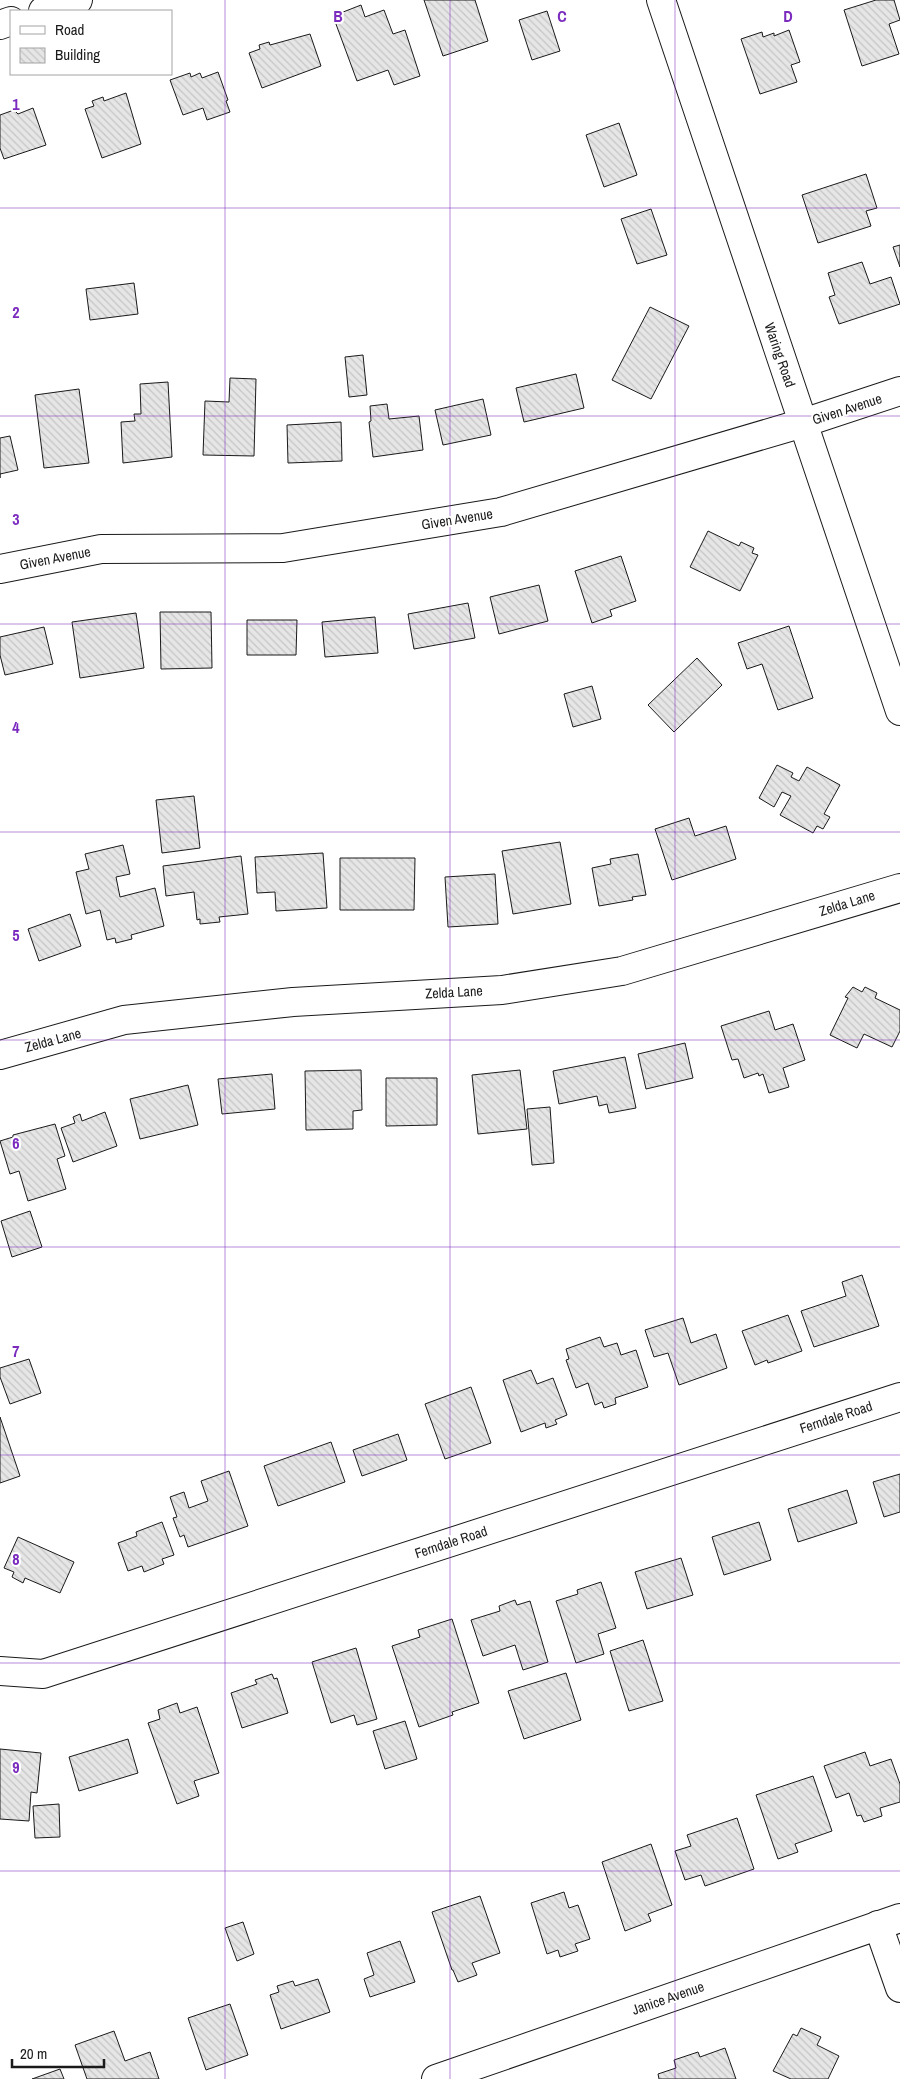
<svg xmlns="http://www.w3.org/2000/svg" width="900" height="2079" font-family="'Archivo Narrow',sans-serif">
  <defs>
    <pattern id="building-back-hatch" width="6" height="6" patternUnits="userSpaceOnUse" patternTransform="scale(1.25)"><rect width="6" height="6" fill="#e6e6e6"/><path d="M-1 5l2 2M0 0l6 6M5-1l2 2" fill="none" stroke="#c5c5c5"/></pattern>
  </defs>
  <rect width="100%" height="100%" fill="#fff"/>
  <g fill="url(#building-back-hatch)" stroke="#1a1a1a">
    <path d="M424,0H475L488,41L443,56Z"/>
    <path d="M876,0H894L900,20L889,24L899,54L862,66L844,10Z"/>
    <path d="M361,5L365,17L384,10L393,34L405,30L420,76L394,85L388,70L357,81L333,16Z"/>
    <path d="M547,11L560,51L532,60L519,20Z"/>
    <path d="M789,30L800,62L791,65L797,82L760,94L741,39L762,32L763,37L774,33V36Z"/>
    <path d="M310,34L321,66L262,88L249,53L260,49L259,45L269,42L270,45Z"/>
    <path d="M218,72L228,100L226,101L230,112L207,120L203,108L183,115L170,80L190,73L191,77L200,73L202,78Z"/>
    <path d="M126,93L141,144L102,158L85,109L94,106L92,101L103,97L104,101Z"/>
    <path d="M33,108L46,145L4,159L0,148V115L14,110L18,114Z"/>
    <path d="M619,123L637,175L604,187L586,135Z"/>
    <path d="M866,174L877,208L866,211L871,226L818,243L802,195Z"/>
    <path d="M651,209L667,255L637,264L621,219Z"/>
    <path d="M900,245V267L893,247Z"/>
    <path d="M862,262L870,284L891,277L900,304L839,324L829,297L835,295L828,273Z"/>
    <path d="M134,283L138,314L90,320L86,289Z"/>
    <path d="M650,307L689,326L651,399L612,380Z"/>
    <path d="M363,355L367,395L349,397L345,357Z"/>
    <path d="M576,374L584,408L524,422L516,388Z"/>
    <path d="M230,378L256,379L254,456L203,455L205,401L229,402Z"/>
    <path d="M168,382L172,457L123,463L121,422L135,421L134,414H141L140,384Z"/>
    <path d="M79,389L89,463L44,468L35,395Z"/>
    <path d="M483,399L491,435L443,445L435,410Z"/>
    <path d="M387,404L389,419L419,416L423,450L373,457L369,422L371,421L370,406Z"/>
    <path d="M341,422L342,461L288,463L287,425Z"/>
    <path d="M10,436L18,470L0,474V478V438Z"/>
    <path d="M708,531L739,546L741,542L754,548L752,553L758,555L740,591L690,567Z"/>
    <path d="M621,556L636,601L610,610L612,616L592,623L575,571Z"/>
    <path d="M539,585L548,621L499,634L490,597Z"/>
    <path d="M468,603L475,638L414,649L408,614Z"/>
    <path d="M160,612H211L212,668L161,669Z"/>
    <path d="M136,613L144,668L80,678L72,622Z"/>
    <path d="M375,617L378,653L325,657L322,622Z"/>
    <path d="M247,620H297L296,655H247Z"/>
    <path d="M789,626L813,698L778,710L762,664L747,669L738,643Z"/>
    <path d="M44,627L53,664L5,675L0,655V637Z"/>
    <path d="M697,658L722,685L674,732L648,705Z"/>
    <path d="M592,686L601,719L573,727L564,694Z"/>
    <path d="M777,765L793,773L791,777L799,781L807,767L840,785L824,814L830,817L823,829L817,826L813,833L780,815L791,796L782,792L774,807L759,798Z"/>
    <path d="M194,796L200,848L162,853L156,800Z"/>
    <path d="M689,818L695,836L726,826L736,859L672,880L655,829Z"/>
    <path d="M560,842L571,904L513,914L502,851Z"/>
    <path d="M123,845L130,874L116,877L120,897L155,888L164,926L131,935L132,939L116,943L115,938L107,940L100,910L86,914L76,872L89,869L85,854Z"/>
    <path d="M323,853L327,908L276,911L275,892L257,893L255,857Z"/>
    <path d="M638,854L646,895L632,897L633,900L599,906L592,868L611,864L610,859Z"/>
    <path d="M241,856L248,914L219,917L220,922L200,924V919L197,920L194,892L166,896L163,866Z"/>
    <path d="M340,858H415L414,910H340Z"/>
    <path d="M495,874L498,924L448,927L445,877Z"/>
    <path d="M70,914L81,946L39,961L28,929Z"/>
    <path d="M853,987L862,992L865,987L877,993L875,998L900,1010V1031L892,1047L864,1034L857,1048L830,1035L848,998L845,997Z"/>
    <path d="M769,1011L775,1030L793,1024L805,1060L783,1068L789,1087L769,1093L763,1074L759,1076L758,1073L744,1078L738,1059L732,1060L721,1026Z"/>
    <path d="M685,1043L693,1078L646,1089L638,1054Z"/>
    <path d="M625,1057L636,1108L609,1113L607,1104L599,1106L597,1096L559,1104L553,1071Z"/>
    <path d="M361,1070L362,1110L353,1111V1129L306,1130L305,1071Z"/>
    <path d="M520,1070L527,1129L478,1134L472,1075Z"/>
    <path d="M272,1074L275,1109L222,1114L218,1079Z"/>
    <path d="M386,1078H437V1125L386,1126Z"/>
    <path d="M188,1085L198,1125L140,1139L130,1099Z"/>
    <path d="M550,1107L554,1163L532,1165L527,1109Z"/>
    <path d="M105,1112L117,1146L73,1162L61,1128L75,1123L73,1117L80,1114L82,1121Z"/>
    <path d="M55,1124L65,1156L57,1159L66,1189L28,1201L19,1171L10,1174L0,1141L13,1137V1135Z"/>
    <path d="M30,1211L42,1247L12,1257L1,1221Z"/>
    <path d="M862,1275L879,1326L814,1347L801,1311L846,1296L842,1282Z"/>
    <path d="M788,1315L802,1351L768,1363L767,1360L755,1365L742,1331Z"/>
    <path d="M683,1318L691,1343L716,1334L727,1368L679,1385L668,1353L654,1357L645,1330Z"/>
    <path d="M600,1337L604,1347L617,1343L621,1355L636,1350L648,1387L615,1398L616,1404L604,1408L602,1402L595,1405L588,1383L576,1388L566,1360L569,1359L566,1349Z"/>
    <path d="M29,1359L41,1393L10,1404L0,1377V1368Z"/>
    <path d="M531,1370L537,1384L553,1378L567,1415L555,1420L557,1424L546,1428L545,1423L521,1432L503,1380Z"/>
    <path d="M471,1387L491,1443L445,1459L425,1404Z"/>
    <path d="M0,1417L20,1476L0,1483Z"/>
    <path d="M398,1434L407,1460L362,1476L353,1450Z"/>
    <path d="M331,1442L345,1482L278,1506L264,1466Z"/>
    <path d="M229,1471L248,1526L188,1547L184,1535L180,1537L173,1518L177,1517L170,1497L184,1492L189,1508L208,1501L201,1481Z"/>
    <path d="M900,1474V1512L884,1517L873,1482Z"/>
    <path d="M847,1490L857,1523L798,1542L788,1509Z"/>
    <path d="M162,1522L174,1555L162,1559L164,1564L144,1572L142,1566L128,1571L118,1543L137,1536L136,1532Z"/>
    <path d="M759,1522L771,1560L724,1575L712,1537Z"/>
    <path d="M18,1537L74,1562L60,1593L25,1578L23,1583L12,1577L14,1572L4,1568Z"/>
    <path d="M681,1558L693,1595L647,1609L635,1572Z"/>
    <path d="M601,1582L616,1628L598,1634L604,1654L576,1663L556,1601L578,1594L577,1590Z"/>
    <path d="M515,1600L517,1605L530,1601L548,1662L523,1670L515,1645L483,1656L471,1620L500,1611L499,1606Z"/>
    <path d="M452,1619L479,1703L452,1712L453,1715L419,1727L392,1646L420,1637L418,1630Z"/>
    <path d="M643,1640L663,1701L629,1711L610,1651Z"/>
    <path d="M356,1648L377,1719L357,1725L354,1715L331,1723L312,1662Z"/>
    <path d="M566,1673L581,1720L524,1739L508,1691Z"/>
    <path d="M272,1674L274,1679L277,1678L288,1713L242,1728L231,1693L257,1684L255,1680Z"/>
    <path d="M177,1703L180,1713L197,1707L219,1773L194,1781L199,1796L177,1804L148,1723L160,1719L158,1710Z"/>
    <path d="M405,1721L417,1759L385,1769L373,1731Z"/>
    <path d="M128,1739L138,1773L79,1791L69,1757Z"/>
    <path d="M0,1749L41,1753L37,1793L31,1792L29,1821L0,1819Z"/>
    <path d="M865,1752L870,1766L891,1759L900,1784V1802L880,1808L882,1816L864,1822L861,1815L857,1816L849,1793L836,1798L824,1766Z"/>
    <path d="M813,1776L832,1831L795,1844L798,1852L778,1859L756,1795Z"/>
    <path d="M59,1804L60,1837L35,1838L33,1806Z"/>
    <path d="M737,1818L754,1869L705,1886L701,1875L685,1880L675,1851L691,1846L687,1835Z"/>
    <path d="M651,1844L672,1905L648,1914L651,1921L625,1931L602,1862Z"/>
    <path d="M564,1892L569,1908L578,1905L590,1939L575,1944L578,1951L560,1957L558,1950L547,1954L531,1903Z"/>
    <path d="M480,1896L500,1953L472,1963L477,1975L458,1982L453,1970H452L432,1912Z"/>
    <path d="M243,1922L254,1954L237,1961L225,1928Z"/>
    <path d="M400,1941L415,1982L370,1997L364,1979L374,1975L367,1953Z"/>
    <path d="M318,1979L330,2012L281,2029L270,1995L279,1992L277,1986L293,1981L295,1986Z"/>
    <path d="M230,2004L248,2055L206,2070L188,2018Z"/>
    <path d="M801,2028L821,2037L817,2045L839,2056L828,2079H791L773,2071L793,2034L797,2036Z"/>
    <path d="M114,2031L125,2061L150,2052L159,2079H87L75,2045Z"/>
    <path d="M725,2048L736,2079H659L658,2074L676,2068L674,2060L698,2052L700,2057Z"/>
    <path d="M60,2069L64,2079H32Z"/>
  </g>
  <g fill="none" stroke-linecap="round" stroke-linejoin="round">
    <g stroke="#1a1a1a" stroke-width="30">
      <g id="minor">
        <path d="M661,0L900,711"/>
        <path d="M43,11L78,0"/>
        <path d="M0,25L11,21"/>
        <path d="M0,569L101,549L283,548L501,512L803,423L900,391"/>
        <path d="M0,1055L124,1020L293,1002L502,990L622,971L900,888"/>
        <path d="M0,1671L43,1674L900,1397"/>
        <path d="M878,1925L900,1988"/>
        <path d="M436,2079L900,1918"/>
      </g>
    </g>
    <use href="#minor" stroke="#fff" stroke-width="28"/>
  </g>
  <path fill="none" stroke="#7b2cbf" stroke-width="1" stroke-opacity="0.55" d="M225,0V2079M450,0V2079M675,0V2079M0,208H900M0,416H900M0,624H900M0,832H900M0,1040H900M0,1247H900M0,1455H900M0,1663H900M0,1871H900"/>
  <g text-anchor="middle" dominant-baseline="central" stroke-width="4" stroke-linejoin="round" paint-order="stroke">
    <g font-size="14" fill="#1a1a1a" stroke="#fff">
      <text transform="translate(780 355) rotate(71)">Waring Road</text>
      <text transform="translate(847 409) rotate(-18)">Given Avenue</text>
      <text transform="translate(457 519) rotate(-9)">Given Avenue</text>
      <text transform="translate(55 558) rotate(-11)">Given Avenue</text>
      <text transform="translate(847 903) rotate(-17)">Zelda Lane</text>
      <text transform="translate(454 992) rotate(-3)">Zelda Lane</text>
      <text transform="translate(53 1040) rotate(-15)">Zelda Lane</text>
      <text transform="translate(836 1417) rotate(-18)">Ferndale Road</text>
      <text transform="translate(451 1542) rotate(-18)">Ferndale Road</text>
      <text transform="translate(668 1998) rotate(-19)">Janice Avenue</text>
    </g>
  </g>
  <g font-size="16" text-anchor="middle" font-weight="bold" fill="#7b2cbf" stroke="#fff" stroke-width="4" stroke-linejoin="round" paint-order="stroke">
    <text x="338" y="22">B</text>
    <text x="562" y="22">C</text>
    <text x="788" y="22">D</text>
    <text x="16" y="110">1</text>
    <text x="16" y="318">2</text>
    <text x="16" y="525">3</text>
    <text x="16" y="733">4</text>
    <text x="16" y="941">5</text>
    <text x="16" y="1149">6</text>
    <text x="16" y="1357">7</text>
    <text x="16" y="1565">8</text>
    <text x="16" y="1773">9</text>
  </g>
  <rect x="10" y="10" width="162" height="65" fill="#ffffff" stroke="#a3a3a3"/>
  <rect x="20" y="26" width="25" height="8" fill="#ffffff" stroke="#a3a3a3"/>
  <text x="55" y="35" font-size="15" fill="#1a1a1a">Road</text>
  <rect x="20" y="48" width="25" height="15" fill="url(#building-back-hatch)" stroke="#a3a3a3"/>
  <text x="55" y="60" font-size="15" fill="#1a1a1a">Building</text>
  <path d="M12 2059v8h92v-8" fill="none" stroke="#1a1a1a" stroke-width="2.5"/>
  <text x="20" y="2059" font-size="15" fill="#1a1a1a" stroke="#ffffff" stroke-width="4" paint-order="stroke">20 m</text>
</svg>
